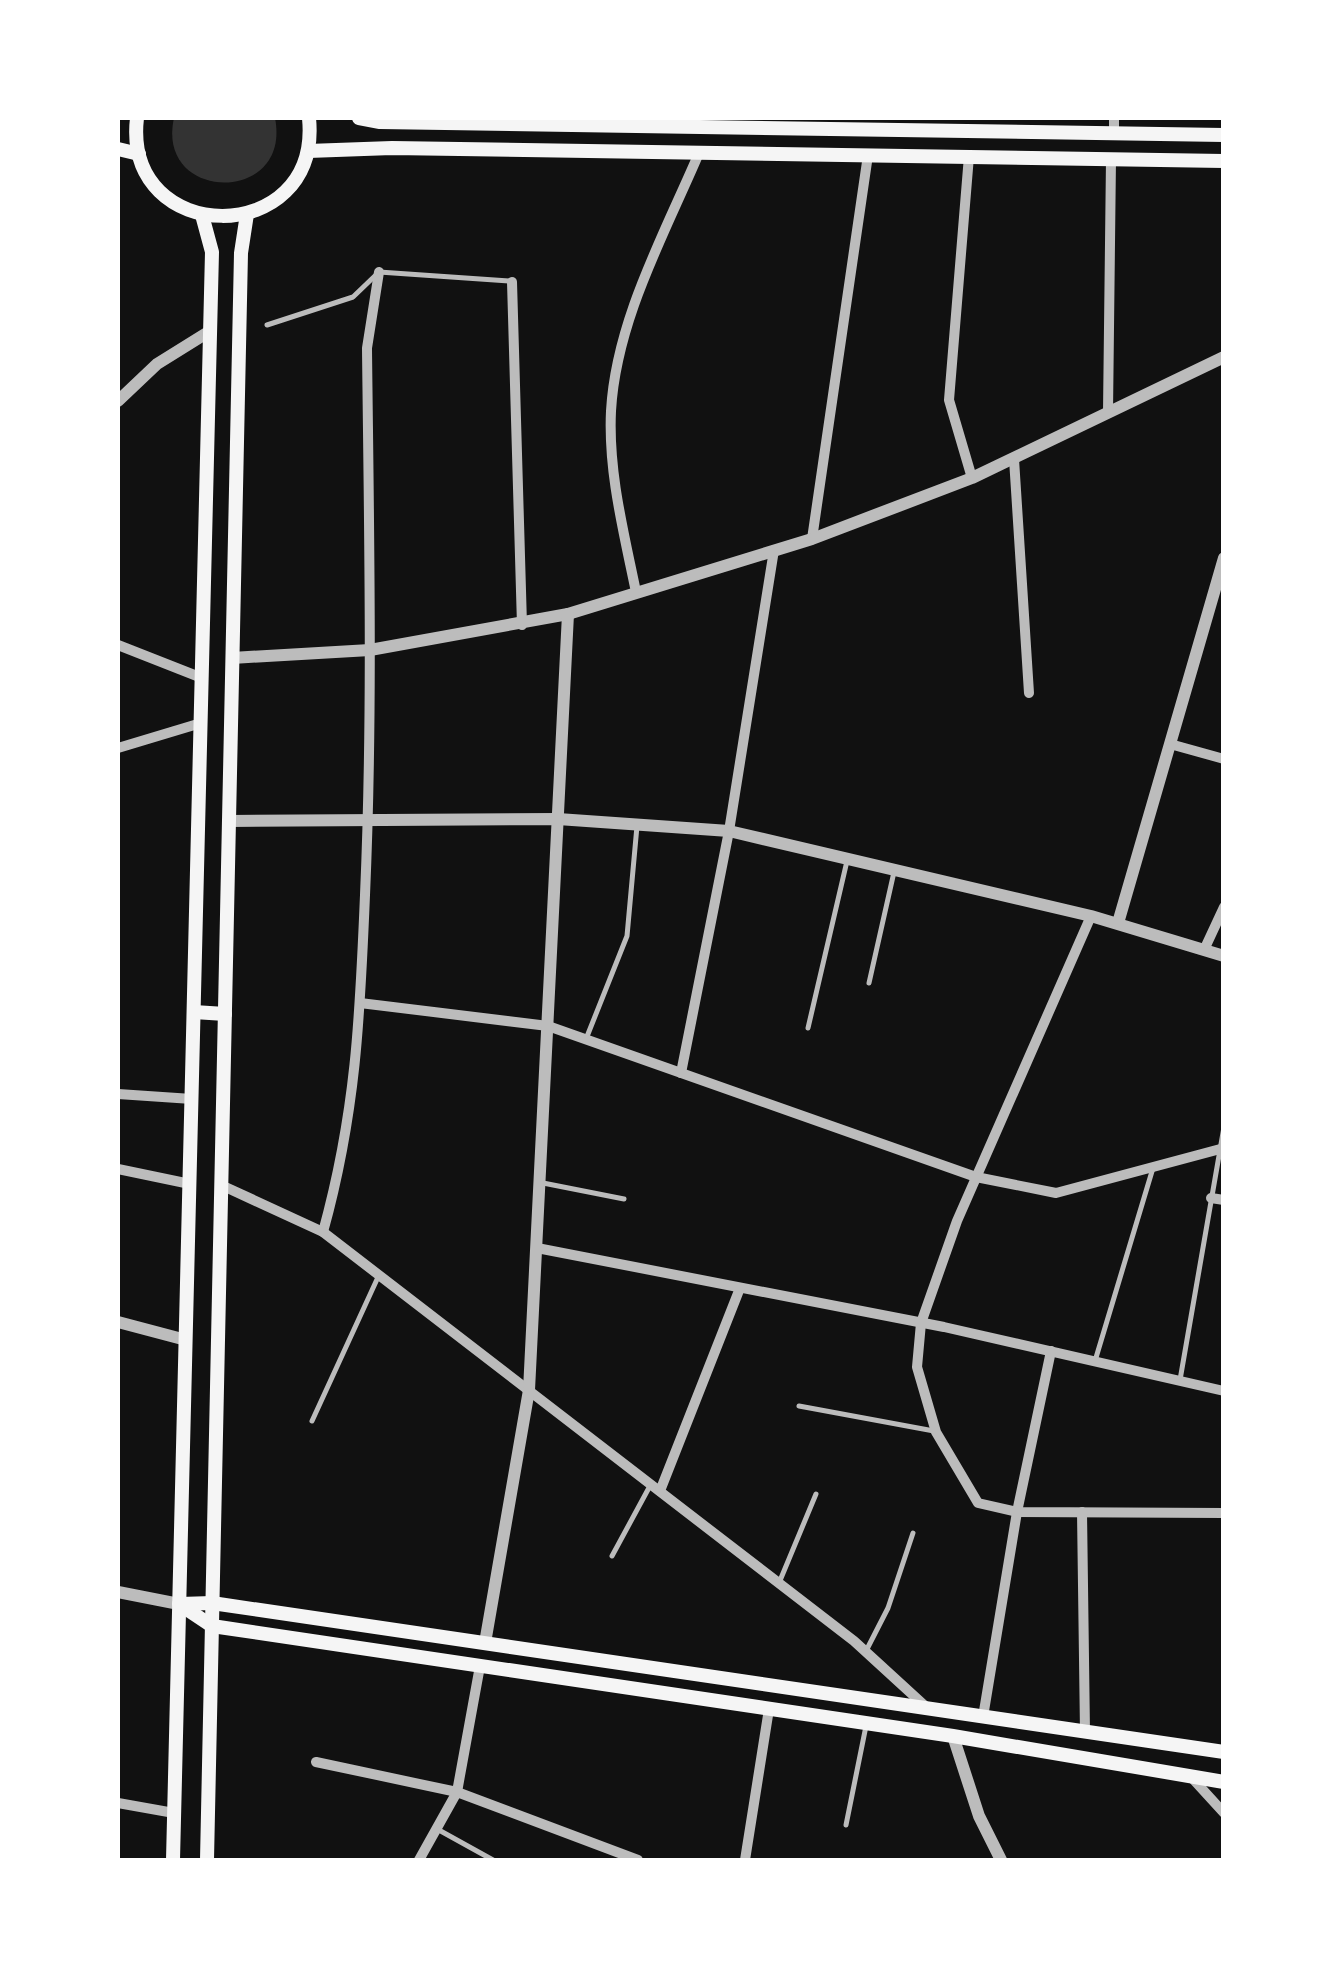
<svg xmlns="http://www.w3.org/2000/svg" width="1341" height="1978" font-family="Bitter,serif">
  <rect width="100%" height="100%" fill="#111"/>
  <path fill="#333" d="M174,118H275C292,205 155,203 174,118Z"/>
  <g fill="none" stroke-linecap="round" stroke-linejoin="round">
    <g stroke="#bcbcbc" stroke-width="5">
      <path d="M267,325L353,297L379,272L509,281"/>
      <path d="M869,983L894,872"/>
      <path d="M808,1028L847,861"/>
      <path d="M586,1039L627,936L637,826"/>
      <path d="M543,1183L624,1199"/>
      <path d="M1095,1361L1153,1168"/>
      <path d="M1180,1380L1224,1127"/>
      <path d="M799,1406L934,1431"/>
      <path d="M312,1421L379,1275"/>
      <path d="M612,1556L651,1484"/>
      <path d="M779,1583L816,1494"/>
      <path d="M866,1651L888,1608L913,1533"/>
      <path d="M846,1825L866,1726"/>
      <path d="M437,1829L493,1860"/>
    </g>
    <g stroke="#bcbcbc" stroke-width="10">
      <path d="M1114,118V133"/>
      <path d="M969,156L949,400L972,478"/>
      <path d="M512,282L522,625"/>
      <path d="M1108,412L1111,159"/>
      <path d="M1014,459L1029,693"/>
      <path d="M812,539L868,155"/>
      <path d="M636,592C624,533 608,472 611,411C616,321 664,235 699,153"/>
      <path d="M118,645L202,678"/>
      <path d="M1170,744L1224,759"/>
      <path d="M118,748L201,723"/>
      <path d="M1091,916L957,1221L921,1323L917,1367L936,1432L978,1503L1017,1512L1224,1513"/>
      <path d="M1204,950L1224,907"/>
      <path d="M360,1003L548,1026L976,1177L1056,1193L1224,1148"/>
      <path d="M681,1073L729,831L774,550"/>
      <path d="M118,1094L192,1099"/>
      <path d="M118,1169L190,1184"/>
      <path d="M221,1185L323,1232L854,1641L925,1706"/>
      <path d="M1211,1198L1224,1200"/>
      <path d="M323,1232C356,1113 360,1017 365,895C373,712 369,530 367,348L379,272"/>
      <path d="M537,1248L944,1327L1224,1391"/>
      <path d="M660,1491L740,1288"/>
      <path d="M1082,1512L1085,1732"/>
      <path d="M983,1717L1017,1512L1051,1351"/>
      <path d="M316,1762L457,1792L638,1860"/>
      <path d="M1192,1778L1224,1813"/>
      <path d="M118,1803L174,1813"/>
      <path d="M419,1860L457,1792L480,1666"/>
      <path d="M745,1860L769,1709"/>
    </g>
    <g stroke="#bcbcbc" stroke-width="12">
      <path d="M118,401L157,364L210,331"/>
      <path d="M232,658L370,650L568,614L812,539L972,478L1224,357"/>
      <path d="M229,821L558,819L729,831L1091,916L1224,956"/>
      <path d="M1118,923L1224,558"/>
      <path d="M118,1322L186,1340"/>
      <path d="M118,1592L179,1604"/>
      <path d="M485,1643L529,1390L568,614"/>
      <path d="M953,1736L979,1816L1001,1860"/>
    </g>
    <g stroke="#f5f5f5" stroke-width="14">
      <path d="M137,118C122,248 322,249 309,118"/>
      <path d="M359,118L380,122L1224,135"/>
      <path d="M118,149L139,154"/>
      <path d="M308,151L392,148L1224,161"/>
      <path d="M194,1012L225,1014"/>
      <path d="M179,1604L212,1626L953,1736L1224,1782"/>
      <path d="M180,1604L212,1603L1224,1752"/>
      <path d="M173,1860L212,252L202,215"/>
      <path d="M207,1860L241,253L247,214"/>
    </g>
  </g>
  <rect width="1341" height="1978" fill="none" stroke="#ffffff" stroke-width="240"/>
</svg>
